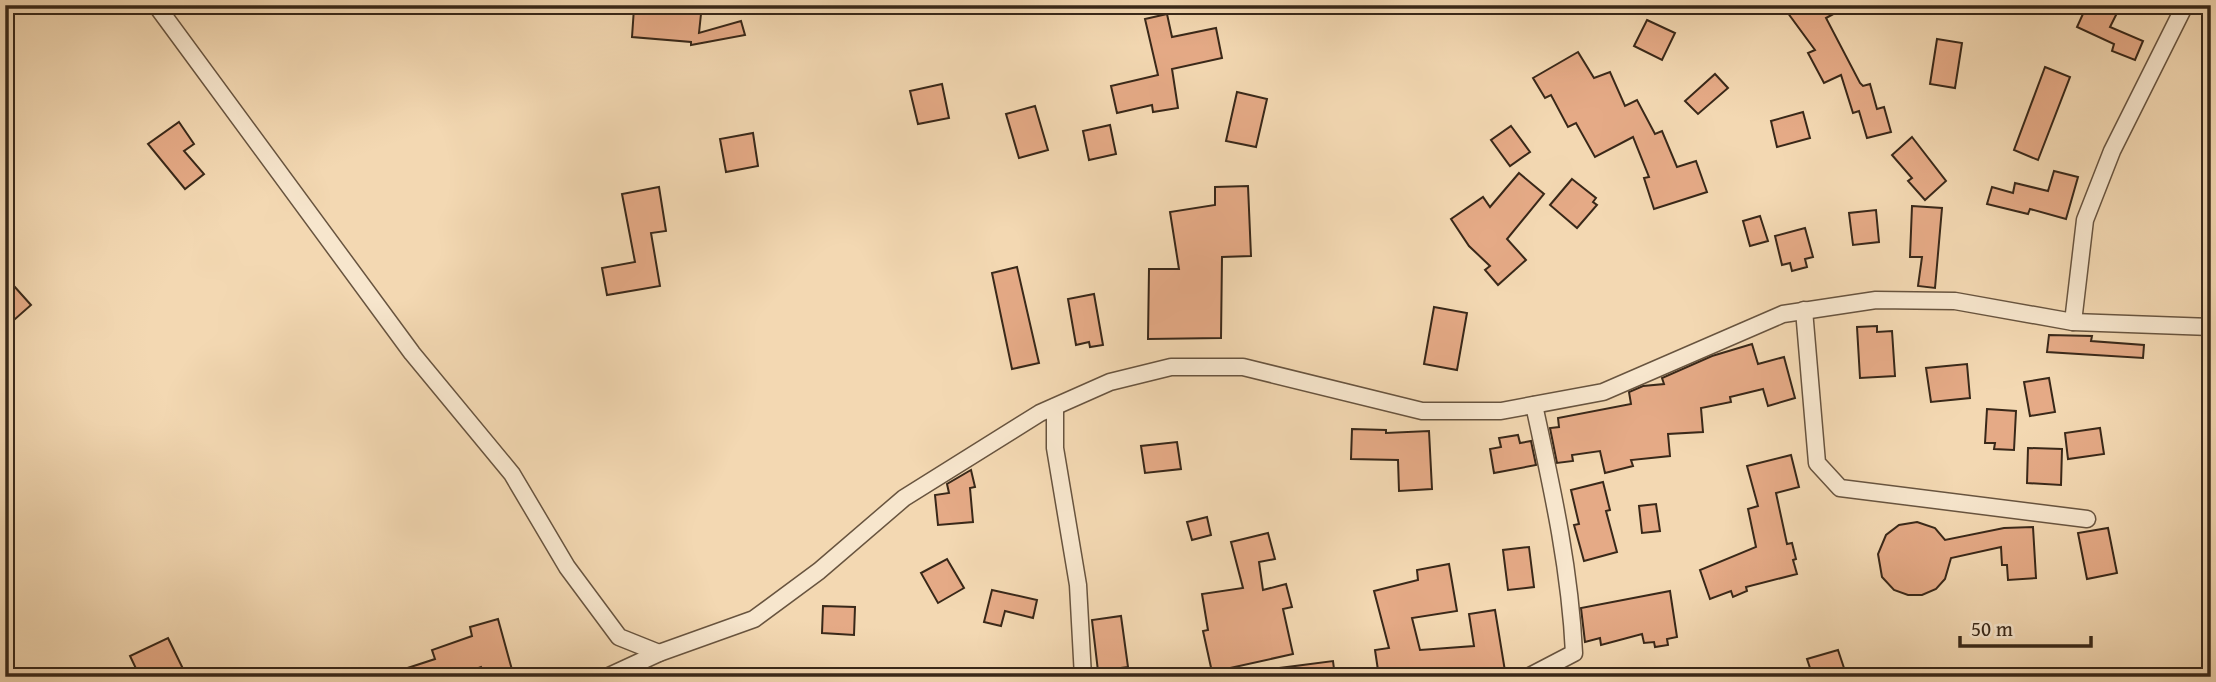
<svg xmlns="http://www.w3.org/2000/svg" width="2216" height="682" font-family="'Gentium Book Plus',serif">
  <rect width="100%" height="100%" fill="#f3d8b2"/>
  <filter id="stains"><feTurbulence type="fractalNoise" baseFrequency=".00286" numOctaves="4"/><feColorMatrix values="0 0 0 0 .2 0 0 0 0 .09 0 0 0 0 .02 0 0 0 .5 -.17"/></filter>
  <radialGradient id="worn" r=".72"><stop offset=".6" stop-color="#630" stop-opacity="0"/><stop offset="1" stop-color="#630" stop-opacity=".3"/></radialGradient>
  <g fill="#e5aa86" stroke="#392819" stroke-width="2">
    <path d="M1782,5H1850L1826,18L1860,83L1863,86L1870,84L1877,109L1884,107L1891,132L1867,138L1859,111L1853,113L1841,75L1824,83L1808,53L1815,50Z"/>
    <path d="M2087,5H2121L2110,27L2143,41L2135,60L2112,51L2114,44L2077,27Z"/>
    <path d="M634,8L701,14L699,33L741,21L745,35L691,45V42L632,37Z"/>
    <path d="M1167,14L1172,37L1216,28L1222,58L1172,69L1178,108L1153,112L1152,105L1117,113L1111,86L1158,75L1145,19Z"/>
    <path d="M1647,20L1675,33L1662,60L1634,46Z"/>
    <path d="M1937,39L1962,43L1955,88L1930,84Z"/>
    <path d="M1578,52L1594,78L1610,72L1625,106L1637,100L1655,134L1662,131L1677,167L1696,161L1707,192L1654,209L1644,178L1649,177L1633,137L1595,157L1576,123L1568,127L1551,95L1545,98L1533,78Z"/>
    <path d="M2045,67L2070,77L2038,160L2014,150Z"/>
    <path d="M1715,74L1728,88L1698,114L1685,101Z"/>
    <path d="M942,84L949,118L918,124L910,91Z"/>
    <path d="M1237,92L1267,99L1256,147L1226,141Z"/>
    <path d="M1035,106L1048,150L1019,158L1006,114Z"/>
    <path d="M1803,112L1810,138L1777,147L1771,121Z"/>
    <path d="M179,122L194,144L184,151L204,174L185,189L148,144Z"/>
    <path d="M1110,125L1116,154L1089,160L1083,131Z"/>
    <path d="M1511,126L1530,152L1510,166L1491,140Z"/>
    <path d="M753,133L758,166L726,172L720,139Z"/>
    <path d="M1912,137L1946,181L1925,200L1908,181L1912,178L1892,155Z"/>
    <path d="M2054,171L2078,177L2066,219L2030,209L2028,214L1987,204L1992,187L2013,193L2015,183L2048,191Z"/>
    <path d="M1519,173L1544,194L1507,239L1526,260L1498,285L1485,270L1490,266L1469,246L1451,219L1483,197L1490,207Z"/>
    <path d="M1572,179L1596,198L1593,202L1597,205L1577,228L1550,205Z"/>
    <path d="M1248,186L1251,256L1222,257L1221,338L1148,339L1149,269H1179L1170,212L1215,205V187Z"/>
    <path d="M659,187L666,231L651,233L660,286L607,295L602,268L635,262L622,194Z"/>
    <path d="M1912,206L1942,208L1935,288L1918,286L1922,257H1910Z"/>
    <path d="M1876,210L1879,242L1853,245L1849,213Z"/>
    <path d="M1760,216L1768,241L1750,246L1743,221Z"/>
    <path d="M1805,228L1813,257L1805,259L1807,267L1792,271L1790,263L1782,265L1775,236Z"/>
    <path d="M1017,267L1039,363L1012,369L992,273Z"/>
    <path d="M5,276L31,305L14,320L5,311Z"/>
    <path d="M1094,294L1103,345L1090,347L1089,342L1076,345L1068,299Z"/>
    <path d="M1434,307L1467,313L1457,370L1424,364Z"/>
    <path d="M1877,326V332L1892,331L1895,376L1860,378L1857,327Z"/>
    <path d="M2049,335L2092,336L2091,341L2144,345L2143,358L2047,352Z"/>
    <path d="M1752,344L1758,364L1784,357L1795,398L1768,406L1763,389L1730,397L1731,402L1701,408L1703,432L1668,434L1670,456L1631,460L1633,466L1605,473L1600,451L1572,455L1573,461L1557,463L1550,428L1559,427L1558,418L1631,404L1629,392L1643,386L1664,384L1662,378L1712,356Z"/>
    <path d="M1967,364L1970,398L1931,402L1926,368Z"/>
    <path d="M2049,378L2055,412L2030,416L2024,382Z"/>
    <path d="M1987,409L2016,411L2014,450L1994,449L1995,443H1985Z"/>
    <path d="M2100,428L2104,454L2068,459L2065,433Z"/>
    <path d="M1352,429L1386,430V433L1429,431L1432,489L1399,491L1398,460L1351,459Z"/>
    <path d="M1518,435L1520,443L1531,441L1536,465L1494,473L1490,449L1501,447L1499,438Z"/>
    <path d="M1177,442L1181,469L1145,473L1141,446Z"/>
    <path d="M2028,448L2062,449L2061,485L2027,483Z"/>
    <path d="M1791,455L1799,487L1776,493L1787,544L1792,543L1796,559L1793,560L1797,574L1746,587L1747,591L1733,597L1731,591L1710,599L1700,570L1756,547L1748,509L1758,506L1747,466Z"/>
    <path d="M971,470L975,487L970,488L973,522L938,525L935,495L949,493L947,484Z"/>
    <path d="M1603,482L1610,510L1606,511L1617,552L1584,561L1574,525L1579,524L1571,490Z"/>
    <path d="M1656,504L1660,531L1642,533L1639,506Z"/>
    <path d="M1207,517L1211,535L1192,540L1187,522Z"/>
    <path d="M1917,522L1935,528L1945,540L2004,528L2033,527L2036,578L2008,580L2007,565H2002L2001,547L1951,558L1945,579L1936,589L1922,595H1908L1894,590L1882,577L1878,554L1886,535L1899,525Z"/>
    <path d="M2108,528L2117,573L2087,579L2078,533Z"/>
    <path d="M1268,533L1275,559L1259,562L1263,590L1286,584L1292,607L1283,609L1293,654L1212,672L1203,631L1208,630L1202,594L1243,588L1231,542Z"/>
    <path d="M1529,547L1534,587L1508,590L1503,550Z"/>
    <path d="M947,559L964,588L938,603L921,573Z"/>
    <path d="M1449,564L1457,611L1412,618L1420,650L1474,646L1469,614L1495,610L1505,671L1479,675L1478,670L1437,673L1438,677H1379L1375,650L1389,648L1374,591L1418,580L1417,570Z"/>
    <path d="M992,590L1037,600L1033,618L1005,611L1001,626L984,622Z"/>
    <path d="M1670,591L1677,637L1667,639L1668,645L1655,647L1654,642L1644,643L1642,634L1601,645L1600,638L1585,642L1581,608Z"/>
    <path d="M823,606L855,607L854,635L822,633Z"/>
    <path d="M1121,616L1128,667L1098,671L1092,620Z"/>
    <path d="M498,619L514,677H484L481,667L453,677H389V674L435,659L432,650L472,636L470,627Z"/>
    <path d="M168,638L187,677H140L130,656Z"/>
    <path d="M1838,650L1847,677H1813L1807,659Z"/>
    <path d="M1333,661L1335,677H1280V668Z"/>
  </g>
  <g fill="none" stroke-linecap="round" stroke-linejoin="round">
    <g stroke="#68543f" stroke-width="19">
      <g id="street">
        <path d="M156,5L412,353L512,474L567,567L619,637L659,653"/>
        <path d="M1804,310L1817,463L1840,488L2087,519"/>
        <path d="M2073,322L2085,220L2112,151L2185,5"/>
        <path d="M1055,407V448L1078,585L1083,677"/>
        <path d="M607,677L659,653L754,619L819,571L904,498L1040,413L1110,382L1171,367H1243L1422,411H1501L1603,392L1783,314L1876,300L1955,301L2073,322L2211,327"/>
        <path d="M1528,677L1574,653C1570,568 1552,488 1534,405"/>
      </g>
    </g>
    <use href="#street" stroke="#f7e6cd" stroke-width="16"/>
  </g>
  <rect width="2216" height="682" fill="none" stroke="#f3d8b2" stroke-width="28"/>
  <rect x="7" y="7" width="2202" height="668" fill="none" stroke="#392819" stroke-width="3.5"/>
  <rect x="14" y="14" width="2188" height="654" fill="none" stroke="#392819" stroke-width="2"/>
  <path d="M1960 636v10h131v-10" fill="none" stroke="#392819" stroke-width="3.5"/>
  <text x="1971" y="636" font-size="21" fill="#392819" stroke="#f7e6cd" stroke-width="5" paint-order="stroke">50 m</text>
  <rect width="100%" height="100%" filter="url(#stains)"/>
  <rect width="100%" height="100%" fill="url(#worn)"/>
</svg>
